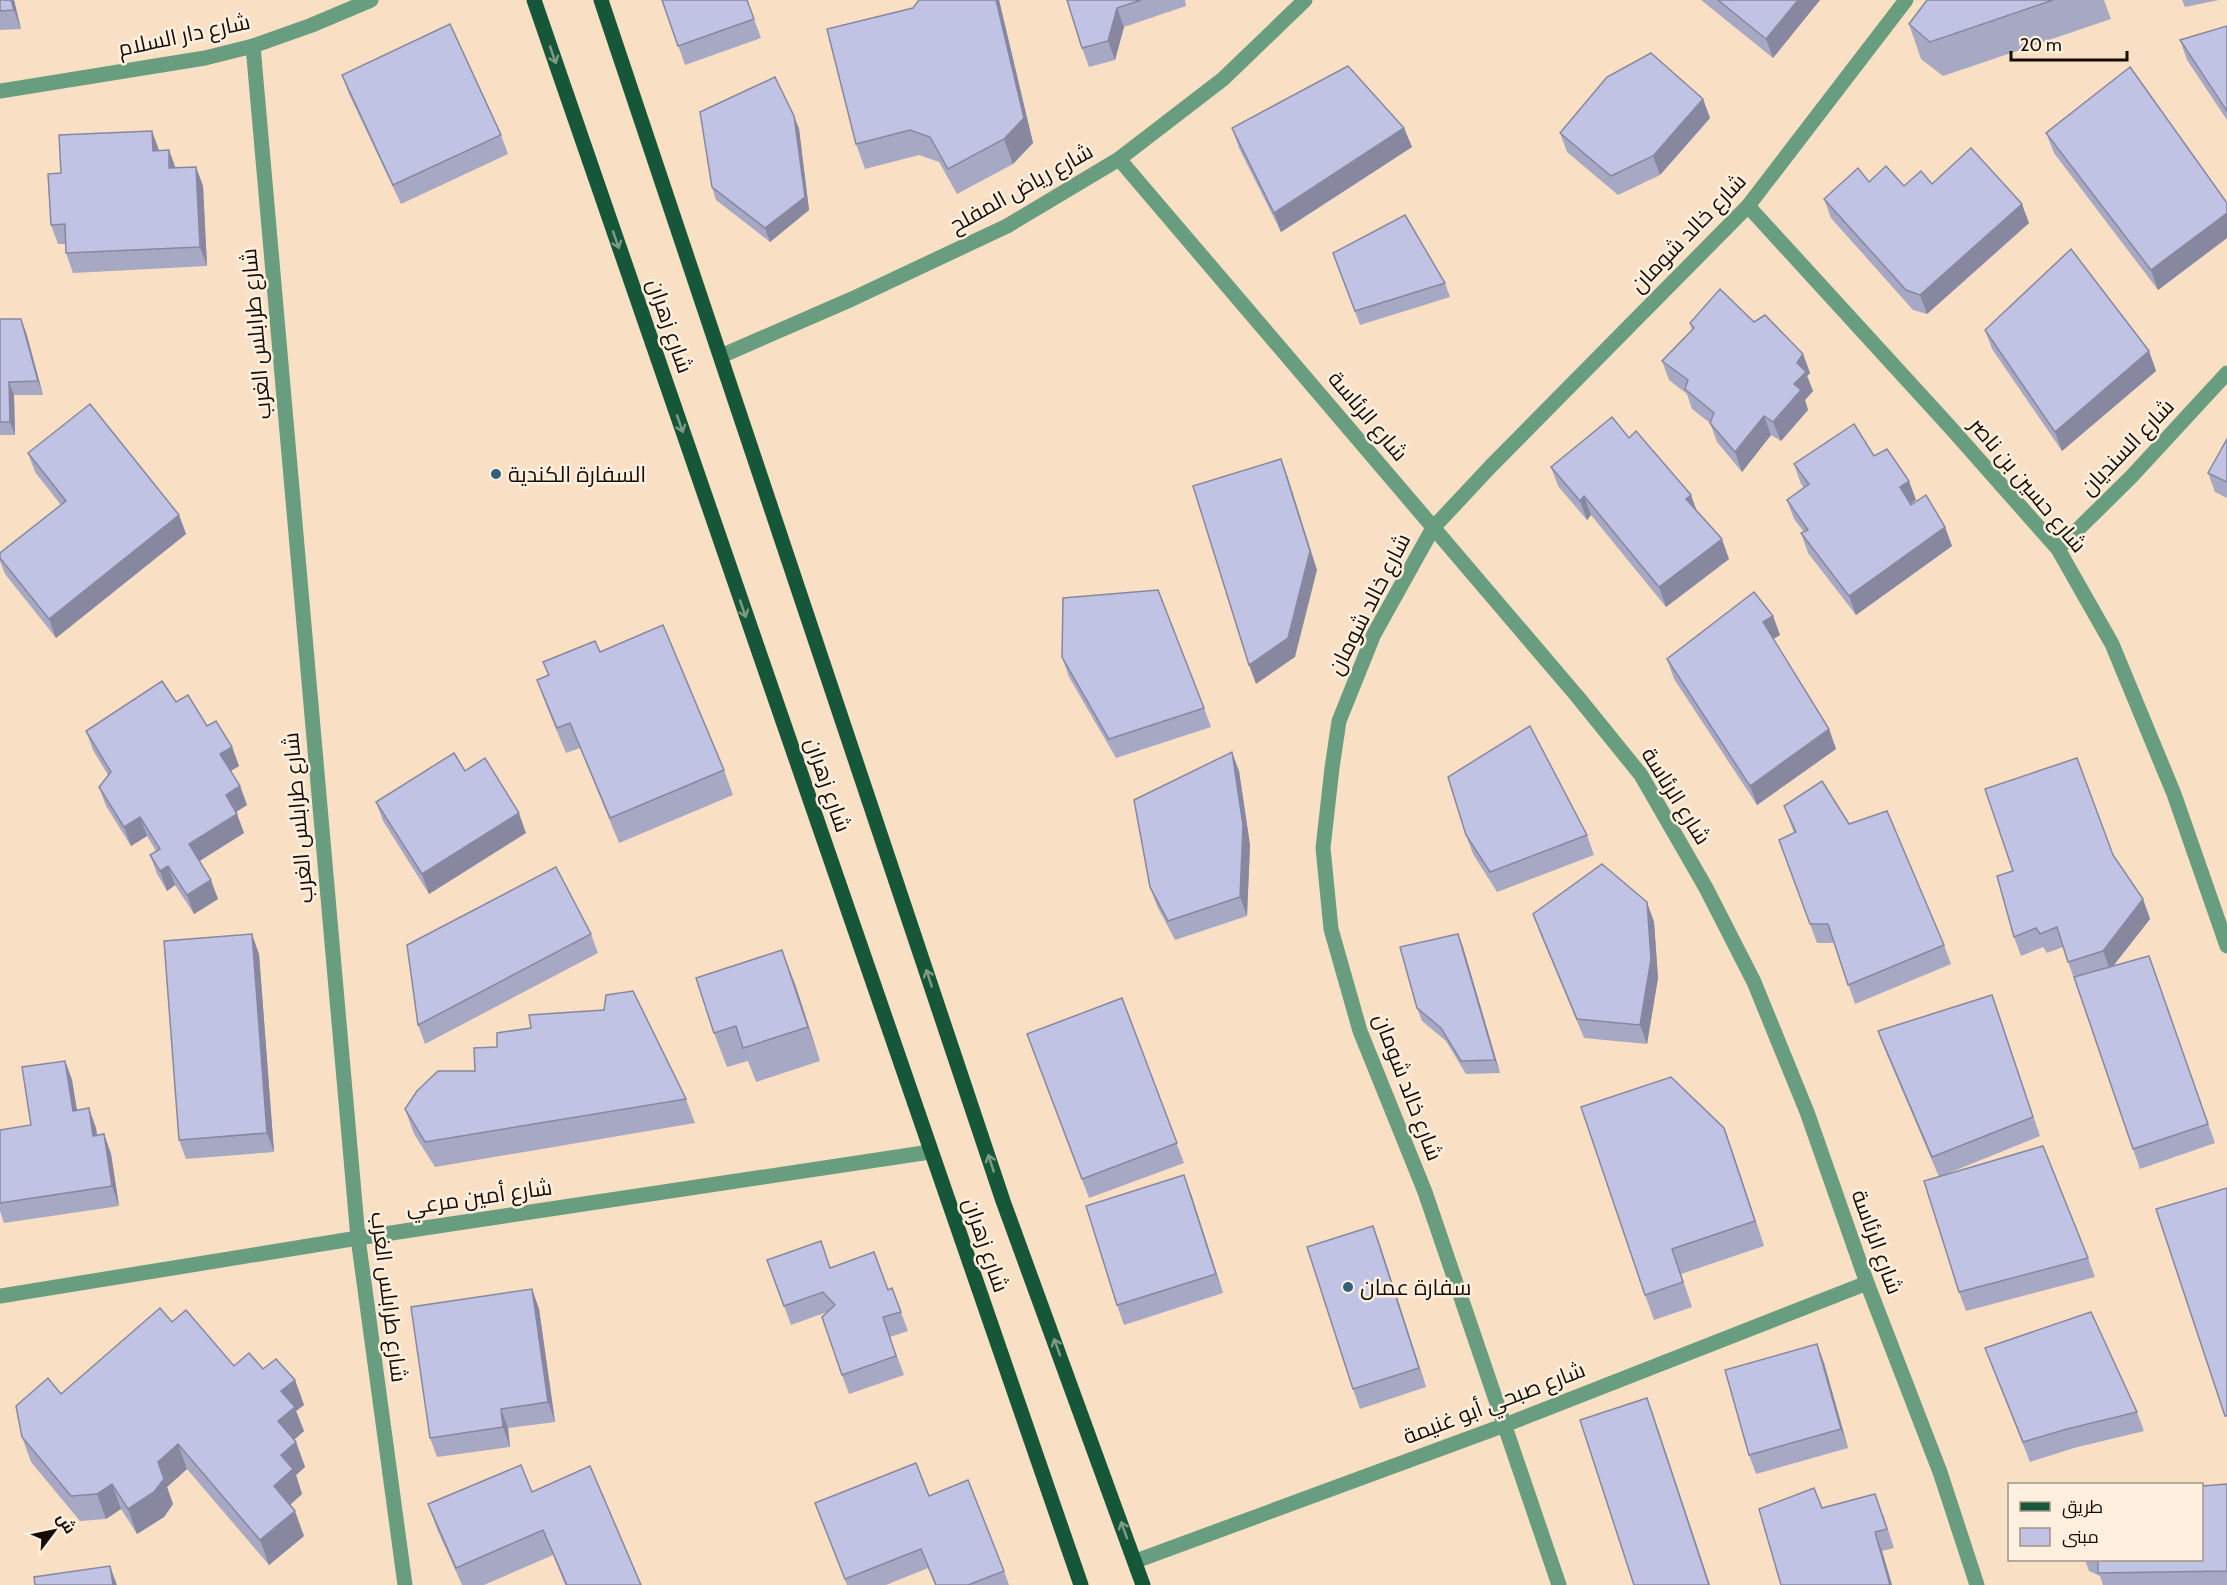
<svg xmlns="http://www.w3.org/2000/svg" width="2227" height="1585" font-family="Cabin,Cairo,sans-serif">
  <rect width="100%" height="100%" fill="#f9e0c5"/>
  <g fill="none" stroke-linecap="round" stroke-linejoin="round">
    <g stroke="#689d7f" stroke-width="15">
      <path d="M253,46L358,1238L405,1585"/>
      <path d="M0,91L205,58L253,46L312,25L371,0"/>
      <path d="M1119,159L1577,696L1641,775L1706,888L1754,982L1807,1112L1867,1283L1940,1472L1977,1585"/>
      <path d="M1748,206L1950,427L2058,549L2112,644L2174,794L2227,946"/>
      <path d="M721,356L852,299L1007,226L1119,159L1223,79L1305,0"/>
      <path d="M2058,549L2132,476L2227,373"/>
      <path d="M0,1296L358,1238L930,1152"/>
      <path d="M1136,1561L1505,1425L1867,1283"/>
      <path d="M1559,1585L1425,1192L1360,1031L1331,929L1323,848L1332,768L1339,721L1374,634L1433,528L1491,466L1748,206L1906,0"/>
    </g>
    <g stroke="#175739" stroke-width="15">
      <path d="M534,0L1081,1585"/>
      <path d="M601,0L1003,1201L1143,1585"/>
    </g>
  </g>
  <g fill="#a6a8c4">
    <path d="M0,0H14L21,29L0,30Z"/>
    <path d="M662,0H747L761,38L685,65Z"/>
    <path d="M919,0H999L1033,143L1013,164L957,194L939,162L919,155L865,169L856,144L913,8Z"/>
    <path d="M1067,0H1185L1186,6L1124,27L1115,60L1089,67L1082,48Z"/>
    <path d="M1701,0H1820L1773,58Z"/>
    <path d="M1927,0H2104L2111,19L1943,76L1921,59L1909,24Z"/>
    <path d="M2182,0H2219L2185,7Z"/>
    <path d="M2227,26V120L2187,60L2180,40Z"/>
    <path d="M342,75L501,135L508,154L401,204L349,94Z"/>
    <path d="M1703,99L1710,118L1660,175L1618,195L1567,152L1560,133Z"/>
    <path d="M794,116L799,129L809,210L770,242L716,200L712,187Z"/>
    <path d="M1232,128H1404L1412,147L1281,232L1239,148Z"/>
    <path d="M2046,133L2227,203V238L2158,290L2054,153Z"/>
    <path d="M159,150H169L175,168L196,167L203,186L207,266L73,273L66,253V244H58L51,225L61,173Z"/>
    <path d="M1869,182L1904,186L1932,184L2029,223L1927,314L1913,310L1831,218L1824,199Z"/>
    <path d="M1333,253L1445,283L1450,297L1360,325Z"/>
    <path d="M0,319L26,332L43,395H14L15,435H0Z"/>
    <path d="M1754,322L1803,354L1810,373L1807,376L1813,391L1805,400L1808,410L1781,441L1771,435L1742,472L1717,442L1710,423L1692,409L1687,394L1669,380L1662,361L1692,330L1690,323Z"/>
    <path d="M1985,330L2149,351L2156,371L2062,451L1992,349Z"/>
    <path d="M1629,438L1698,513L1729,559L1666,607L1591,515L1587,520L1558,486L1551,467Z"/>
    <path d="M2227,439V498L2215,492L2208,473Z"/>
    <path d="M28,453L179,515L186,534L56,638L5,574L0,561V553L61,505L35,472Z"/>
    <path d="M1874,456L1916,500L1910,504L1945,527L1952,546L1856,615L1808,553L1801,533L1804,532L1794,519L1787,500L1804,488L1801,484L1794,464Z"/>
    <path d="M1773,616L1780,635L1773,639L1829,729L1836,749L1757,805L1674,679L1667,659Z"/>
    <path d="M600,652L724,770L733,795L619,843L580,748L566,753L546,705L537,680L548,675L543,662Z"/>
    <path d="M1062,657L1204,708L1211,727L1116,758L1069,677Z"/>
    <path d="M176,702L232,747L239,766L231,771L240,786L247,805L236,812L244,833L200,861L218,899L194,914L175,885L167,891L157,874L150,855L156,851L147,836L131,846L106,806L99,787L108,775L93,750L86,731Z"/>
    <path d="M465,771L526,833L429,894L383,821L376,802Z"/>
    <path d="M1239,771L1250,845L1247,916L1175,940L1157,906L1150,887Z"/>
    <path d="M1784,806L1849,824L1944,945L1951,964L1855,1004L1834,943H1817L1779,840L1794,833Z"/>
    <path d="M1466,835H1587L1594,855L1497,892L1473,854Z"/>
    <path d="M2113,855L2143,899L2150,919L2113,966L2149,956L2215,1143L2140,1169L2063,947L2047,953L2043,947L2021,956L2014,937Z"/>
    <path d="M1533,914L1654,922L1658,978L1647,1044L1584,1038L1540,933Z"/>
    <path d="M591,934L598,953L425,1044L418,1025Z"/>
    <path d="M1458,934L1463,947L1500,1073L1466,1074L1446,1041L1422,1021L1417,1008Z"/>
    <path d="M259,954L274,1152L186,1159L179,1140Z"/>
    <path d="M795,984L820,1061L756,1082L748,1061L727,1067L714,1033Z"/>
    <path d="M1122,998L1184,1163L1089,1198L1027,1034Z"/>
    <path d="M1999,1014L2040,1136L1939,1177L1885,1050L1878,1031Z"/>
    <path d="M65,1061L72,1080L77,1110L96,1128L97,1136L104,1134L111,1154L119,1206L4,1223L0,1211V1130L31,1125Z"/>
    <path d="M686,1099L695,1123L435,1167L414,1134L405,1109Z"/>
    <path d="M1724,1128L1764,1246L1681,1274L1692,1307L1654,1320L1645,1295Z"/>
    <path d="M1191,1194L1223,1293L1124,1325L1117,1305Z"/>
    <path d="M1380,1245L1426,1387L1360,1409L1353,1389Z"/>
    <path d="M2088,1258L2095,1277L1966,1311L1959,1292Z"/>
    <path d="M767,1260L830,1268L888,1290L892,1288L908,1331L890,1337L904,1375L849,1394L842,1375L827,1312L791,1325Z"/>
    <path d="M532,1289L539,1309L555,1422L508,1428L510,1447L437,1457L430,1438Z"/>
    <path d="M172,1322L234,1366L263,1369L295,1380L304,1405L296,1411L304,1431L294,1440L296,1442L305,1467L296,1475L302,1494L290,1505L304,1536L269,1565L187,1469L167,1487L173,1504L164,1517L137,1534L121,1509L106,1519L80,1521L31,1462L22,1437L61,1394Z"/>
    <path d="M1817,1344L1824,1363L1848,1448L1756,1474L1749,1455Z"/>
    <path d="M1985,1348L2137,1412L2144,1431L2074,1448L2030,1462Z"/>
    <path d="M2227,1484V1585H2103L2100,1576L2089,1571L2085,1560H2202Z"/>
    <path d="M532,1492L641,1585H565L553,1555L484,1585H462L437,1529L428,1504Z"/>
    <path d="M929,1496L1004,1571L1009,1585H935L928,1568L886,1585H847L815,1503Z"/>
    <path d="M1822,1508L1883,1514L1894,1548L1882,1551L1892,1585H1781Z"/>
  </g>
  <g fill="#8788a0">
    <path d="M11,0H14L21,29L14,10Z"/>
    <path d="M996,0H999L1033,143L1013,164L1004,139Z"/>
    <path d="M1798,0H1820L1773,58L1766,39Z"/>
    <path d="M1117,8L1124,27L1115,60L1108,41Z"/>
    <path d="M1703,99L1710,118L1660,175L1653,156Z"/>
    <path d="M794,116L799,129L809,210L770,242L765,228Z"/>
    <path d="M1404,128L1412,147L1281,232L1274,213Z"/>
    <path d="M152,131L159,150L160,170L153,151Z"/>
    <path d="M169,150L176,169L169,168Z"/>
    <path d="M196,167L203,186L207,266L200,247Z"/>
    <path d="M2022,204L2029,223L1927,314L1920,295Z"/>
    <path d="M2227,213V238L2158,290L2151,270Z"/>
    <path d="M21,319L26,332L43,395L38,381Z"/>
    <path d="M2149,351L2156,371L2062,451L2055,432Z"/>
    <path d="M1803,354L1810,373L1807,376L1813,391L1805,400L1808,410L1781,441L1773,422L1794,384L1797,363Z"/>
    <path d="M9,382L14,395L15,435L10,422Z"/>
    <path d="M1764,416L1771,435L1742,472L1735,452Z"/>
    <path d="M1281,459L1288,478L1317,570L1295,657L1256,684L1249,665Z"/>
    <path d="M1909,481L1916,500L1907,507L1900,487Z"/>
    <path d="M1691,495L1698,514L1686,499Z"/>
    <path d="M1584,496L1591,515L1587,520L1580,501Z"/>
    <path d="M179,515L186,534L56,638L49,619Z"/>
    <path d="M1945,527L1952,546L1856,615L1849,596Z"/>
    <path d="M1722,539L1729,559L1666,607L1659,587Z"/>
    <path d="M1773,616L1780,635L1770,641L1763,622Z"/>
    <path d="M1829,729L1836,749L1757,805L1750,786Z"/>
    <path d="M232,747L239,766L227,773L220,754Z"/>
    <path d="M1232,752L1239,771L1250,845L1247,916L1240,897Z"/>
    <path d="M240,786L247,805L233,814L226,795Z"/>
    <path d="M519,813L526,833L429,894L422,874Z"/>
    <path d="M237,814L244,833L196,863L189,844Z"/>
    <path d="M140,817L147,836L131,846L124,827Z"/>
    <path d="M168,866L175,885L167,891L160,871Z"/>
    <path d="M211,880L218,899L194,914L187,895Z"/>
    <path d="M2143,899L2150,919L2110,970L2103,951Z"/>
    <path d="M1647,902L1654,922L1658,978L1647,1044L1640,1025Z"/>
    <path d="M252,934L259,954L274,1152L267,1133Z"/>
    <path d="M1458,934L1463,947L1500,1073L1495,1060Z"/>
    <path d="M782,950L795,984L820,1061L808,1027Z"/>
    <path d="M65,1061L72,1080L80,1130L73,1111Z"/>
    <path d="M89,1108L96,1128L100,1156L93,1136Z"/>
    <path d="M1724,1128L1733,1153L1764,1246L1755,1221Z"/>
    <path d="M104,1134L111,1154L119,1206L112,1186Z"/>
    <path d="M1184,1175L1191,1194L1223,1293L1216,1274Z"/>
    <path d="M1373,1226L1380,1245L1426,1387L1419,1368Z"/>
    <path d="M532,1289L539,1309L555,1422L548,1402Z"/>
    <path d="M1817,1344L1824,1363L1848,1448L1841,1429Z"/>
    <path d="M295,1380L304,1405L296,1411L304,1431L287,1446L278,1421L281,1391Z"/>
    <path d="M1647,1398L1654,1417L1710,1585H1709Z"/>
    <path d="M501,1409L508,1428L510,1447L503,1427Z"/>
    <path d="M296,1442L305,1467L296,1475L302,1494L283,1511L274,1486L281,1455Z"/>
    <path d="M178,1444L187,1469L167,1487L173,1504L164,1517L137,1534L128,1509L158,1462Z"/>
    <path d="M112,1484L121,1509L106,1519L97,1494Z"/>
    <path d="M295,1511L304,1536L269,1565L260,1540Z"/>
    <path d="M1875,1532L1882,1551L1892,1585H1890Z"/>
    <path d="M110,1566L117,1585H113Z"/>
  </g>
  <g fill="#c1c3e4" stroke="#8788a0" stroke-width="1.5">
    <path d="M0,0H11L14,10L0,11Z"/>
    <path d="M662,0H747L754,19L678,46Z"/>
    <path d="M919,0H996L1024,118L1004,139L948,169L930,137L910,130L856,144L827,29L913,8Z"/>
    <path d="M1067,0H1141L1117,8L1108,41L1082,48Z"/>
    <path d="M1718,0H1798L1766,39Z"/>
    <path d="M1927,0H2053L1930,42L1909,24Z"/>
    <path d="M450,24L501,135L393,185L342,75Z"/>
    <path d="M2227,26V111L2180,40Z"/>
    <path d="M1651,53L1703,99L1653,156L1611,176L1560,133L1607,77Z"/>
    <path d="M1348,66L1404,128L1274,213L1232,128Z"/>
    <path d="M2130,67L2227,203V213L2151,270L2046,133Z"/>
    <path d="M775,77L794,116L805,197L765,228L712,187L700,112Z"/>
    <path d="M152,131L153,151L169,150V168L196,167L200,247L66,253L65,224L51,225L48,174L61,173L59,135Z"/>
    <path d="M1971,148L2022,204L1920,295L1906,290L1824,199L1858,168L1869,182L1886,166L1904,186L1921,171L1932,184Z"/>
    <path d="M1405,215L1445,283L1355,311L1333,253Z"/>
    <path d="M2071,249L2149,351L2055,432L1985,330Z"/>
    <path d="M1720,289L1754,322L1765,315L1803,354L1797,363L1806,372L1794,384L1801,390L1773,422L1764,416L1735,452L1710,423L1714,413L1685,389L1688,380L1662,361L1694,328L1690,323Z"/>
    <path d="M0,319H21L38,381L9,382L10,422H0Z"/>
    <path d="M90,404L179,515L49,619L0,558V553L66,501L28,453Z"/>
    <path d="M1612,417L1629,438L1636,431L1691,495L1686,499L1722,539L1659,587L1584,496L1580,501L1551,467Z"/>
    <path d="M1854,424L1874,456L1887,449L1909,481L1900,487L1911,505L1926,495L1945,527L1849,596L1801,533L1808,530L1787,500L1809,484L1794,464Z"/>
    <path d="M2227,439V482L2208,473Z"/>
    <path d="M1281,459L1310,551L1288,638L1249,665L1193,486Z"/>
    <path d="M1158,590L1204,708L1109,739L1062,657L1063,598Z"/>
    <path d="M1754,592L1773,616L1763,622L1829,729L1750,786L1667,659Z"/>
    <path d="M663,625L724,770L610,818L570,723L557,728L537,680L549,675L543,662L595,641L600,652Z"/>
    <path d="M162,681L176,702L188,695L207,726L216,721L232,747L220,754L240,786L226,795L237,814L189,844L211,880L187,895L168,866L160,871L150,855L160,849L140,817L124,827L99,787L111,772L86,731Z"/>
    <path d="M1530,726L1587,835L1490,872L1466,835L1448,777Z"/>
    <path d="M1232,752L1243,825L1240,897L1168,921L1150,887L1134,800Z"/>
    <path d="M454,753L465,771L485,758L519,813L422,874L376,802Z"/>
    <path d="M2077,758L2113,855L2143,899L2103,951L2068,962L2057,927L2040,934L2036,928L2014,937L1997,876L2013,871L1985,789Z"/>
    <path d="M1822,781L1849,824L1887,811L1944,945L1848,985L1828,924H1810L1779,840L1796,832L1784,806Z"/>
    <path d="M1602,864L1647,902L1651,959L1640,1025L1577,1019L1533,914Z"/>
    <path d="M556,867L591,934L418,1025L407,945Z"/>
    <path d="M252,934L267,1133L179,1140L164,941Z"/>
    <path d="M1458,934L1495,1060L1461,1061L1441,1028L1417,1008L1400,947Z"/>
    <path d="M782,950L808,1027L743,1048L736,1026L714,1033L696,978Z"/>
    <path d="M2149,956L2208,1124L2133,1149L2074,977Z"/>
    <path d="M633,991L686,1099L425,1142L405,1109L417,1091L438,1071H475L474,1048L497,1047V1033L531,1028L529,1015L604,1010L606,995Z"/>
    <path d="M1992,995L2033,1117L1932,1157L1878,1031Z"/>
    <path d="M1122,998L1177,1143L1082,1179L1027,1034Z"/>
    <path d="M65,1061L73,1111L89,1108L93,1136L104,1134L112,1186L0,1203V1130L31,1125L22,1067Z"/>
    <path d="M1671,1077L1724,1128L1755,1221L1672,1249L1683,1282L1645,1295L1581,1107Z"/>
    <path d="M2043,1146L2088,1258L1959,1292L1924,1181Z"/>
    <path d="M1184,1175L1216,1274L1117,1305L1086,1206Z"/>
    <path d="M2227,1188V1416H2225L2156,1209Z"/>
    <path d="M1373,1226L1419,1368L1353,1389L1307,1247Z"/>
    <path d="M821,1241L830,1268L874,1252L888,1290L892,1288L901,1312L883,1317L896,1356L842,1375L822,1317L835,1305L823,1292L784,1306L767,1260Z"/>
    <path d="M532,1289L548,1402L501,1409L503,1427L430,1438L411,1307Z"/>
    <path d="M160,1308L172,1322L186,1310L234,1366L249,1353L263,1369L276,1359L295,1380L281,1391L295,1407L278,1421L296,1442L281,1455L293,1469L274,1486L295,1511L260,1540L178,1444L158,1462L164,1479L154,1492L128,1509L112,1484L97,1494L71,1496L22,1437L16,1406L48,1378L61,1394Z"/>
    <path d="M2091,1312L2137,1412L2067,1429L2023,1442L1985,1348Z"/>
    <path d="M1817,1344L1841,1429L1749,1455L1725,1370Z"/>
    <path d="M1647,1398L1709,1585H1634L1580,1420Z"/>
    <path d="M916,1463L929,1496L968,1480L1004,1571L968,1585H936L921,1549L845,1579L815,1503Z"/>
    <path d="M521,1465L532,1492L590,1466L641,1585H567L543,1530L456,1568L428,1504Z"/>
    <path d="M2227,1484V1571L2098,1573V1560H2097H2202V1486Z"/>
    <path d="M1814,1488L1822,1508L1875,1494L1887,1529L1875,1532L1890,1585H1781L1759,1509Z"/>
    <path d="M110,1566L113,1585H35L34,1577Z"/>
  </g>
  <defs><path id="oneway-shaft" d="M-6 0H5M1.5-3L5.5 0L1.5 3" fill="none" stroke-width="1.6" stroke-linecap="round" stroke-linejoin="round" transform="scale(1.5)"/></defs>
  <g stroke="#7f9b84">
    <use href="#oneway-shaft" transform="translate(553 55) rotate(71)"/>
    <use href="#oneway-shaft" transform="translate(616 240) rotate(71)"/>
    <use href="#oneway-shaft" transform="translate(680 424) rotate(71)"/>
    <use href="#oneway-shaft" transform="translate(743 609) rotate(71)"/>
    <use href="#oneway-shaft" transform="translate(929 978) rotate(-108)"/>
    <use href="#oneway-shaft" transform="translate(991 1163) rotate(-108)"/>
    <use href="#oneway-shaft" transform="translate(1057 1347) rotate(-110)"/>
    <use href="#oneway-shaft" transform="translate(1124 1530) rotate(-110)"/>
  </g>
  <g fill="#2f607e" stroke="#ffefdf" stroke-width="2">
    <circle cx="496" cy="474" r="6"/>
    <circle cx="1348" cy="1287" r="6"/>
  </g>
  <g text-anchor="middle" dominant-baseline="central" stroke-width="5" stroke-linejoin="round" paint-order="stroke">
    <g font-size="22" fill="#150d04" stroke="#ffefdf">
      <text transform="translate(184 35) rotate(-12)">شارع دار السلام</text>
      <text transform="translate(1021 188) rotate(-29)">شارع رياض المفلح</text>
      <text transform="translate(1688 233) rotate(-46)">شارع خالد شومان</text>
      <text transform="translate(670 326) rotate(71)">شارع زهران</text>
      <text transform="translate(256 334) rotate(-95)">شارع طرابلس الغرب</text>
      <text transform="translate(1368 416) rotate(50)">شارع الرئاسة</text>
      <text transform="translate(2127 447) rotate(-46)">شارع السنديان</text>
      <text transform="translate(2028 485) rotate(50)">شارع حسين بن ناصر</text>
      <text transform="translate(1369 604) rotate(-63)">شارع خالد شومان</text>
      <text transform="translate(828 785) rotate(71)">شارع زهران</text>
      <text transform="translate(1676 796) rotate(58)">شارع الرئاسة</text>
      <text transform="translate(298 818) rotate(-95)">شارع طرابلس الغرب</text>
      <text transform="translate(1408 1087) rotate(69)">شارع خالد شومان</text>
      <text transform="translate(479 1197) rotate(-8)">شارع أمين مرعي</text>
      <text transform="translate(1877 1242) rotate(70)">شارع الرئاسة</text>
      <text transform="translate(986 1245) rotate(71)">شارع زهران</text>
      <text transform="translate(389 1297) rotate(83)">شارع طرابلس الغرب</text>
      <text transform="translate(1494 1403) rotate(-21)">شارع صبحي أبو غنيمة</text>
    </g>
    <g font-size="22" fill="#150d04" stroke="#ffefdf" text-anchor="start">
      <text x="508" y="474">السفارة الكندية</text>
      <text x="1360" y="1287">سفارة عمان</text>
    </g>
  </g>
  <rect x="2008" y="1483" width="195" height="78" fill="#ffefdf" stroke="#a19587" stroke-width="1.5"/>
  <rect x="2020" y="1502" width="30" height="9" fill="#175739" stroke="#a19587" stroke-width="1.5"/>
  <text x="2062" y="1513" font-size="18" fill="#150d04">طريق</text>
  <rect x="2020" y="1528" width="30" height="18" fill="#c1c3e4" stroke="#a19587" stroke-width="1.5"/>
  <text x="2062" y="1543" font-size="18" fill="#150d04">مبنى</text>
  <g transform="translate(54 1531) rotate(58)" stroke="#ffefdf" stroke-width="4.5" paint-order="stroke">
  <path d="M0-4.5L10 22L0 15L-10 22Z" fill="#150d04"/>
  <text y="-9" font-size="16" font-weight="bold" text-anchor="middle" fill="#150d04">ش</text>
  </g>
  <path d="M2011 51v9h116v-9" fill="none" stroke="#150d04" stroke-width="3"/>
  <text x="2020" y="51" font-size="18" fill="#150d04" stroke="#ffefdf" stroke-width="4.5" paint-order="stroke">20 m</text>
</svg>
